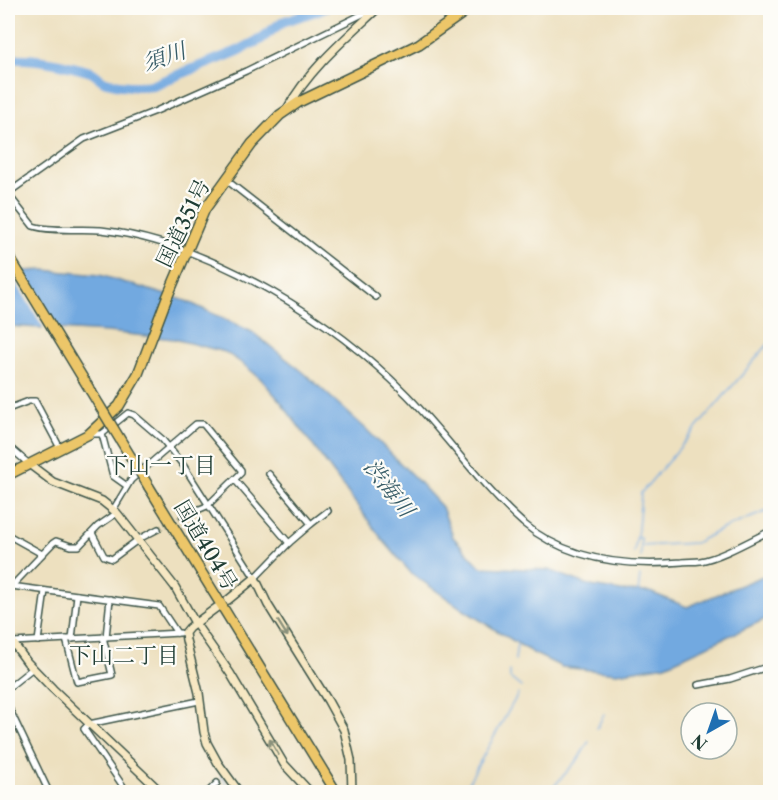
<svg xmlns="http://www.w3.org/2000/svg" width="778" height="800" font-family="'Libre Caslon Text','Noto Serif JP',serif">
  <rect width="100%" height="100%" fill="#fdfcf7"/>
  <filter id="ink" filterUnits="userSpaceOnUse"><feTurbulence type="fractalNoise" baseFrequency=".0167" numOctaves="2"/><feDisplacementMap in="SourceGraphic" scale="12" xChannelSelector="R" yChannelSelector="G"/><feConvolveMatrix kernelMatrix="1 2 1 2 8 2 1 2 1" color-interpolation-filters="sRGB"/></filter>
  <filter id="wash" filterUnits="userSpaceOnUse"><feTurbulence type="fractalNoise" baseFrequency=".008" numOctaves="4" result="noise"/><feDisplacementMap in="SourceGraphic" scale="24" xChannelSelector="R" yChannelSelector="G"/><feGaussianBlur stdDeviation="1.35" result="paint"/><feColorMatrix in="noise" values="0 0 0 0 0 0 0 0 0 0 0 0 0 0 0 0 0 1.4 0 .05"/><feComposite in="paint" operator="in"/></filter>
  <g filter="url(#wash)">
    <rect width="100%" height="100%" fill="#ede0bf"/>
    <path fill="#72a9e0" stroke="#48738a" stroke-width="1.5" d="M44,270L100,275L186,301L252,332L303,372L365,428L419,482L442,507L453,537L481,567L549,570L591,586L621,591L650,592L687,607L770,573V617L666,665L617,673L562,667L533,653L464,610L411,573L382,539L280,401L261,379L243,364L225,352L174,339L107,332L8,326V272Z"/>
    <path fill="#ede0bf" d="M20,268L60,333L46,332L8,269Z"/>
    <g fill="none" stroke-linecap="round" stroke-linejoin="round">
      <g stroke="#72a9e0" stroke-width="1.5">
        <path d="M637,538H641V545"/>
        <path d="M634,553L638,529L641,493L770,342"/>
        <path d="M641,557V546L695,543L722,529L770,510"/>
        <path d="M638,593L640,576"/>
        <path d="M515,660L517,644"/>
        <path d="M510,671V678L521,687"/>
        <path d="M597,728L604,714"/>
        <path d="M221,775L232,792"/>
        <path d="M463,792L518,694"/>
        <path d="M549,792L579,758L589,741"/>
      </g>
      <path stroke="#72a9e0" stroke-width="10" d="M8,59C35,57 64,64 91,72C96,74 100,80 106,82C121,86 138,87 153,85L238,51L261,39L282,22L325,8"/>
    </g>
  </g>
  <g filter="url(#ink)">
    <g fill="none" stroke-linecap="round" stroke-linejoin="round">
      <path stroke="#c4bfa3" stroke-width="5" stroke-dasharray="5 2.5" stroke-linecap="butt" d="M158,529L183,516"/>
      <g stroke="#3e5549" stroke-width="8">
        <g id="street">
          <path d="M225,179L376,297"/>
          <path d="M8,193L84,139L156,111L246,71L375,8"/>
          <path d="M8,194L33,226C51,232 81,228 101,230C162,237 218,261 271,291C320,319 367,354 407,395C447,436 480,485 523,523C567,560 627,567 682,562C687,561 694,562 700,561C720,558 751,540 770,531"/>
          <path d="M8,409L29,401H35L60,448"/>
          <path d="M90,434H102L128,413L134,415L162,439L183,465L255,578L289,543L311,524L269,474"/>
          <path d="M102,434L113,476L127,486"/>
          <path d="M8,446L29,464"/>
          <path d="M235,480L289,543"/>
          <path d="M113,510L131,480L196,424H203L241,470V473L207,506L183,516"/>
          <path d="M311,524L328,511"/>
          <path d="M92,533L104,556L112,559L139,539L158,529"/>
          <path d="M8,535L42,554"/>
          <path d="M11,586L159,606L177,633"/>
          <path d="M8,590L53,543L56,541L71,546H79L98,526L117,513"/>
          <path d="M106,637L110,599"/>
          <path d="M66,639L77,682L112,675L103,637"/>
          <path d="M72,639L77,595"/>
          <path d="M38,641L45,591"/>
          <path d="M13,642L180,633"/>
          <path d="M698,685L730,679L770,666"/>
          <path d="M8,688L33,668"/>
          <path d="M8,706L49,792"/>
          <path d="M127,792L84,729L89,724L199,701"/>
          <path d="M208,792L217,783"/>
        </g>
      </g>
      <g stroke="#3e5549" stroke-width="10">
        <g id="secondary">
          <path d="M287,109C309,69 346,38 378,8"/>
          <path d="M29,464L53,482L102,501L117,513L175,587L195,623L230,673L284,764L310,792"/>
          <path d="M228,600L255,578L268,605L328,701L344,730L351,760L352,792"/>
          <path d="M216,608L189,628L185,633L186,640L199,693L204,732L207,743L218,763L239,792"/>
          <path d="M8,636L27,662L53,689L161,792"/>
        </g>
      </g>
      <g stroke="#3e5549" stroke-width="12">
        <g id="highway">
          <path d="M8,475L89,434L119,406L138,374L166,300L205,209L252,144L280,115L299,102L419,44L470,8"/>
          <path d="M149,487L336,792"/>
        </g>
      </g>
      <use href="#street" stroke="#fff" stroke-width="5"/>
      <use href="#secondary" stroke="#f7e8c3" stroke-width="7"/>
      <use href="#highway" stroke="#ecc669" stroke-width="9"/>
      <g stroke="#3e5549" stroke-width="12" stroke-linecap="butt">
        <path id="highway-bridge" d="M8,255L149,487"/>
      </g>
      <use href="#highway-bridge" stroke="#ecc669" stroke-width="9"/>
    </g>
    <defs><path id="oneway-shaft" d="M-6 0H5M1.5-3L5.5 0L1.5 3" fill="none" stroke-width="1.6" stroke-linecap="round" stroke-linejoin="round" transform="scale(1.5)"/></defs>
    <g stroke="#8b927c">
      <use href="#oneway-shaft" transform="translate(283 629) rotate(58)"/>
      <use href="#oneway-shaft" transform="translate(274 747) rotate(-120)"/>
    </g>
  </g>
  <g text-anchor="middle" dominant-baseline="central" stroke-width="4.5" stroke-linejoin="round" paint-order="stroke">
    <g font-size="21" fill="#1f3d34" stroke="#fdfcf7">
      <text transform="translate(183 223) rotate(-64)">国道351号</text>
      <text transform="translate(206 545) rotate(59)">国道404号</text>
    </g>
    <g font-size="22" font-style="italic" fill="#385d68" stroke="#fdfcf7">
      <text transform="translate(164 57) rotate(-19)">須川</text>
      <text transform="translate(389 488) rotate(52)">渋海川</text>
    </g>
    <g font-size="22" fill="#1f3d34" stroke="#fdfcf7">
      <text x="161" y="465">下山一丁目</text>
      <text x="124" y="655">下山二丁目</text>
    </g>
  </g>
  <rect width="778" height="800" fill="none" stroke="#fdfcf7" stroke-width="30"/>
  <g transform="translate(709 731) rotate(220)"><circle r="28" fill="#fdfcf7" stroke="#a4b0a9" stroke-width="1.5"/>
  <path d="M0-4.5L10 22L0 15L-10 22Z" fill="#1f6fb2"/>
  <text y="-9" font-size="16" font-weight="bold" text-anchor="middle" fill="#1f3d34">N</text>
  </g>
</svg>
